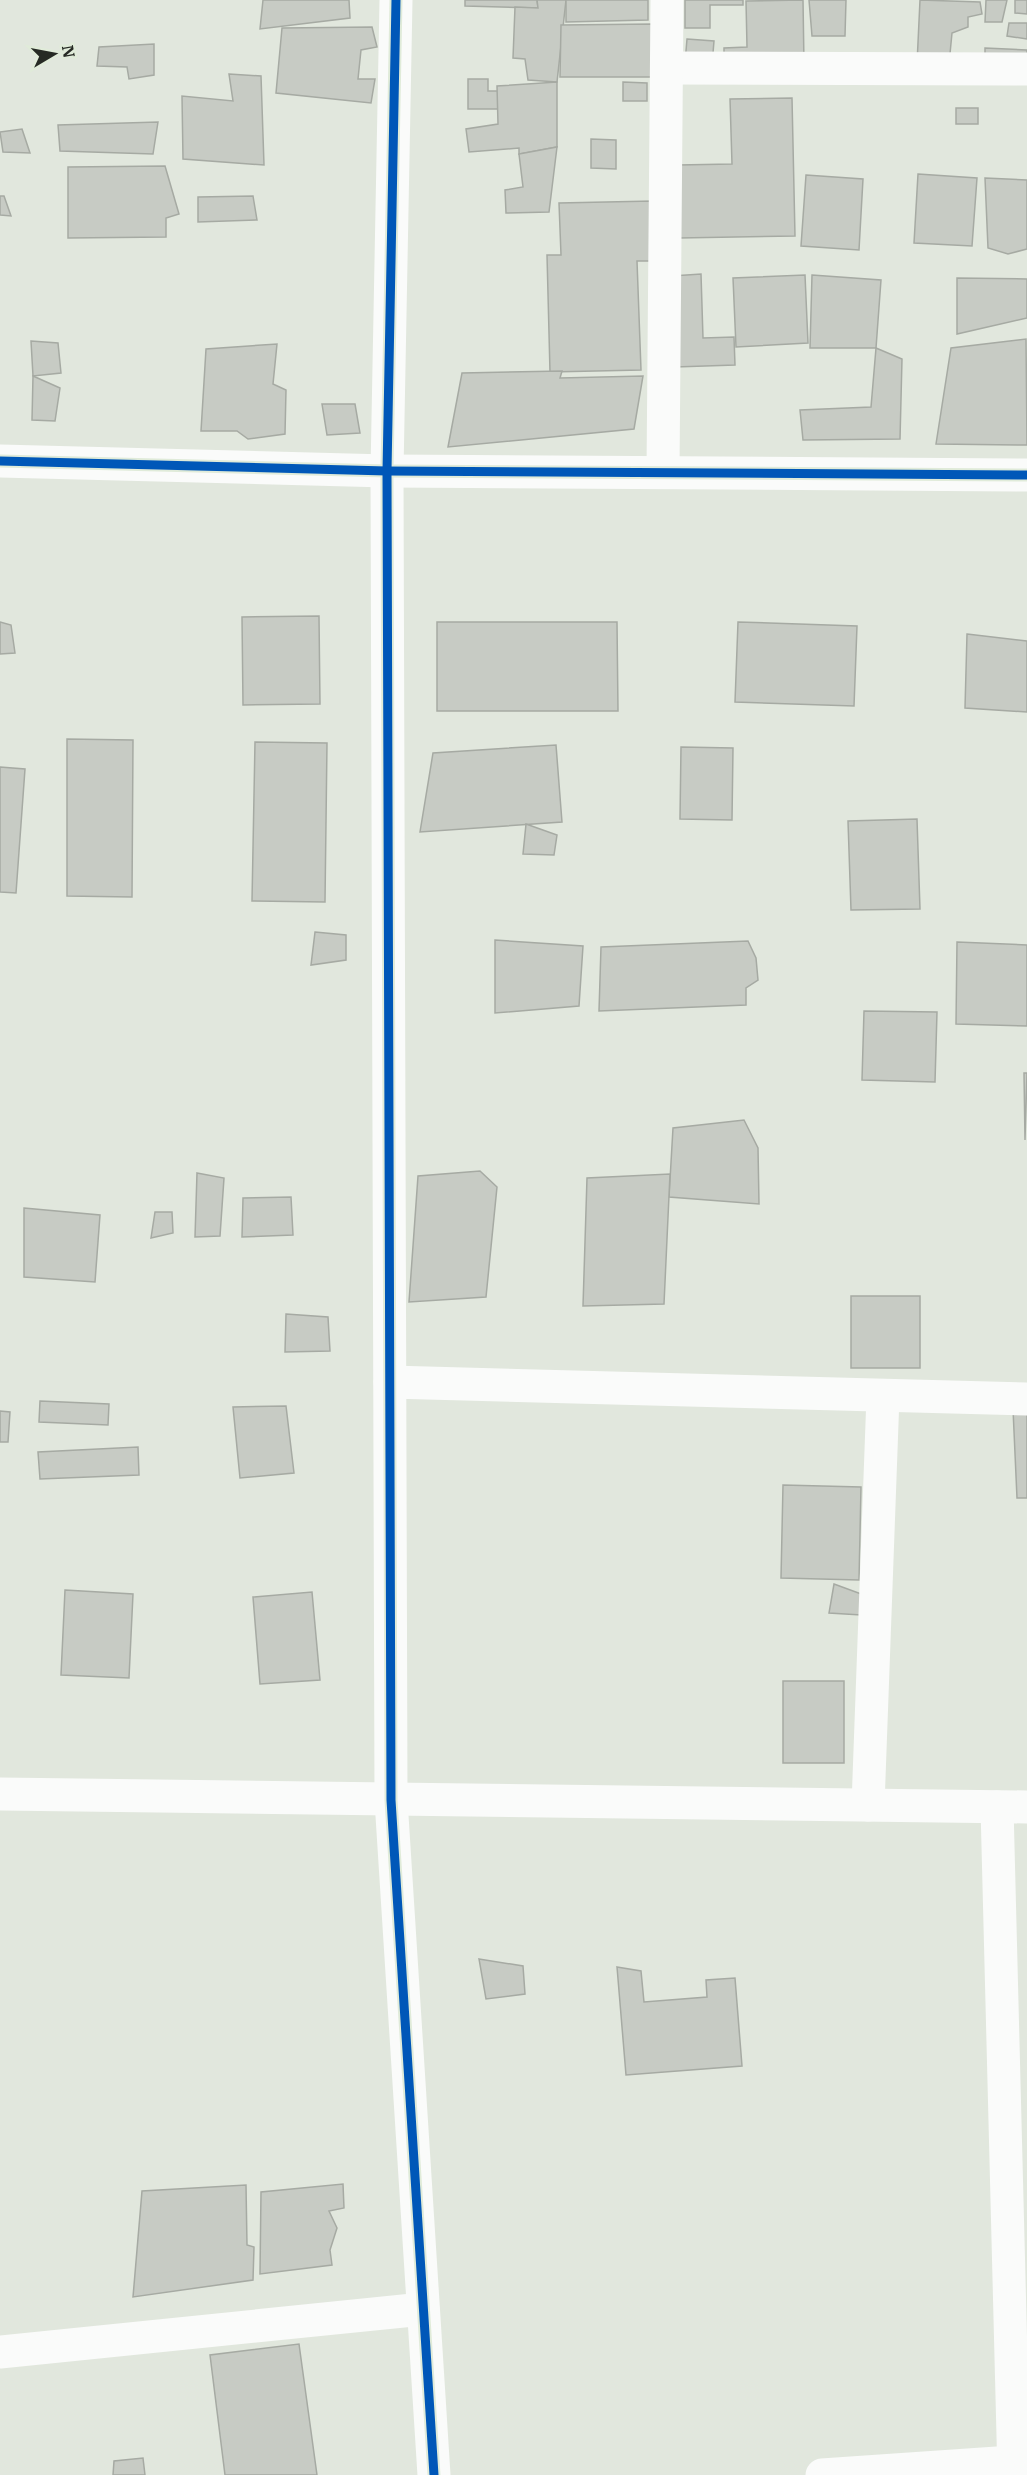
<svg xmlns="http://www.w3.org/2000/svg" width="1027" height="2475" font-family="'IBM Plex Serif',serif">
  <rect width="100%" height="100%" fill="#e1e7dd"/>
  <g fill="#c7cbc4" stroke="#a6aaa3" stroke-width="1.5">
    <path d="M263,0H349L350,18L260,29Z"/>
    <path d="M465,0H537L538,8L465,6Z"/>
    <path d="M537,0H566L557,82L528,80L525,59L513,58L515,7L538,8Z"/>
    <path d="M566,0H648V20L566,22Z"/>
    <path d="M685,0H743V5H710V28H685Z"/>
    <path d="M803,0L804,64L724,65V48L747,47L746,1Z"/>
    <path d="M809,0H846L845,36H812Z"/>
    <path d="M920,0L980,2L982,14L968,17V27L952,33L949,64H917Z"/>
    <path d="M986,0H1007L1002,22H985Z"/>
    <path d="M1015,0H1027V14L1015,13Z"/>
    <path d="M1009,23H1027V39L1007,36Z"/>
    <path d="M653,24V77H560L561,25Z"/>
    <path d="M372,27L377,47L361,50L358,79H375L371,103L276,93L282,28Z"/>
    <path d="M687,39L714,41L712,65L685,63Z"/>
    <path d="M154,44V75L129,79L127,67L97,66L99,47Z"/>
    <path d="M985,48L1027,50V68L985,66Z"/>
    <path d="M229,74L261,76L264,165L183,159L182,96L233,101Z"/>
    <path d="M468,79H488V91H498V109H468Z"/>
    <path d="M557,82V147L519,154V148L469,152L466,129L498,124L497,86Z"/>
    <path d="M623,82L647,83V101H623Z"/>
    <path d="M792,98L795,236L679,238L678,165L732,164L730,99Z"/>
    <rect x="956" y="108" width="22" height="16"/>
    <path d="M158,122L153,154L60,151L58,125Z"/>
    <path d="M22,129L30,153L3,152L0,132Z"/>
    <path d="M591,139L616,140V169L591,168Z"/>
    <path d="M557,147L549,212L506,213L505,190L523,187L519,154Z"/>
    <path d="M165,166L179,214L166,218V237L68,238V167Z"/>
    <path d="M918,174L977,178L972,246L914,243Z"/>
    <path d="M806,175L863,179L859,250L801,246Z"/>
    <path d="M985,178L1027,180V249L1008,254L988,248Z"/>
    <path d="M0,196H4L11,216L0,215Z"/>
    <path d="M253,196L257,220L198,222V197Z"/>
    <path d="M653,201L655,261H637L641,370L550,372L547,255H561L559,203Z"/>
    <path d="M701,274L703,338L734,337L735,365L675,367L672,276Z"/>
    <path d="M805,275L808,343L736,347L733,278Z"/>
    <path d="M812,275L881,280L876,348H810Z"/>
    <path d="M957,278L1027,279V318L957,334Z"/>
    <path d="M1026,339L1027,445L936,444L951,348Z"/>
    <path d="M31,341L58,343L61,373L33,376Z"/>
    <path d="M277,344L273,384L286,390L285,434L248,439L237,431H201L206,349Z"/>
    <path d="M876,348L902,359L900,439L803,440L800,410L871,407Z"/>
    <path d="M562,371L560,378L643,376L634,429L448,447L462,373Z"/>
    <path d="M33,376L60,388L55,421L32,420Z"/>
    <path d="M322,404H355L360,433L327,435Z"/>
    <path d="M319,616L320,704L243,705L242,617Z"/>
    <path d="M0,622L11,625L15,653L0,654Z"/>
    <path d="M437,622H617L618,711H437Z"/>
    <path d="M738,622L857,626L854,706L735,702Z"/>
    <path d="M967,634L1027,641V712L965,708Z"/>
    <path d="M67,739L133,740L132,897L67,896Z"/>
    <path d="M255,742L327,743L325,902L252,901Z"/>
    <path d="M556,745L562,822L420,832L433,753Z"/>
    <path d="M681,747L733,748L732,820L680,819Z"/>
    <path d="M0,767L25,769L16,893L0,892Z"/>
    <path d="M917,819L920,909L851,910L848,821Z"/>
    <path d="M526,824L557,835L554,855L523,854Z"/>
    <path d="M315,932L346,935V960L311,965Z"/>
    <path d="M495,940L583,946L579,1006L495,1013Z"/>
    <path d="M748,941L756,958L758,980L746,988V1005L599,1011L601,947Z"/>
    <path d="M957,942L1027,945V1026L956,1024Z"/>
    <path d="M864,1011L937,1012L935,1082L862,1080Z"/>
    <path d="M1024,1073H1027L1025,1140Z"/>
    <path d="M744,1120L758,1148L759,1204L669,1197L673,1128Z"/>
    <path d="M480,1171L497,1187L486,1297L409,1302L418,1176Z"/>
    <path d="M197,1173L224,1178L220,1236L195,1237Z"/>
    <path d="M670,1174L664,1304L583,1306L587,1178Z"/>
    <path d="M291,1197L293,1235L242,1237L243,1198Z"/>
    <path d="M24,1208L100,1215L95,1282L24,1277Z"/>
    <path d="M155,1212H172L173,1233L151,1238Z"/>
    <rect x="851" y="1296" width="69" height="72"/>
    <path d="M286,1314L328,1317L330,1351L285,1352Z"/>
    <path d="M40,1401L109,1404L108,1425L39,1422Z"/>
    <path d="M286,1406L294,1473L240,1478L233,1407Z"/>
    <path d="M1013,1409H1027V1498H1017Z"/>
    <path d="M0,1411L10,1412L8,1442H0Z"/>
    <path d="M138,1447L139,1475L40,1479L38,1452Z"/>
    <path d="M783,1485L861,1487L859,1580L781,1578Z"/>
    <path d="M834,1584L864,1595L861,1615L829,1613Z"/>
    <path d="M65,1590L133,1594L129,1678L61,1675Z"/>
    <path d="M312,1592L320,1680L260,1684L253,1597Z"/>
    <rect x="783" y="1681" width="61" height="82"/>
    <path d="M479,1959L523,1966L525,1994L486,1999Z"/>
    <path d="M617,1967L641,1971L644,2002L707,1997L706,1980L735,1978L742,2066L626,2075Z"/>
    <path d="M343,2184L344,2208L329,2211L337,2228L330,2250L332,2265L260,2274L261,2192Z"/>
    <path d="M246,2185L247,2245L254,2247L253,2280L133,2297L142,2191Z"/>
    <path d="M299,2344L317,2475H225L210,2355Z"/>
    <path d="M143,2458L145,2475H113L114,2461Z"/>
  </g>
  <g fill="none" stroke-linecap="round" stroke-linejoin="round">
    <g stroke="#fafbfa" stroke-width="33">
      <path d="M396,0L387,471L391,1800L434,2475"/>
      <path d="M667,68L1027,69"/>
      <path d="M0,461L387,471L1027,475"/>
      <path d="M663,472L667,0"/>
      <path d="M390,1382L1027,1399"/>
      <path d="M0,1794L1027,1807"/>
      <path d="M868,1805L883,1396"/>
      <path d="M997,1807L1014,2475"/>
      <path d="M0,2352L423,2309"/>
      <path d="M822,2475L1027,2461"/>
    </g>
    <g stroke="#e0ebd9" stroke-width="13">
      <g id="cycleway">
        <path d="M396,0L387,471L391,1800L434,2475"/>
        <path d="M0,461L387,471L1027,475"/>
      </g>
    </g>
    <use href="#cycleway" stroke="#0057b8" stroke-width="9"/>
  </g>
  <g transform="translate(54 54) rotate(80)" stroke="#e0ebd9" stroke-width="4.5" paint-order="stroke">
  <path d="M0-4.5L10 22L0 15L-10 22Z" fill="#262a24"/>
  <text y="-9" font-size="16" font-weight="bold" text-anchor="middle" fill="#262a24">N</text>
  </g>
</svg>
